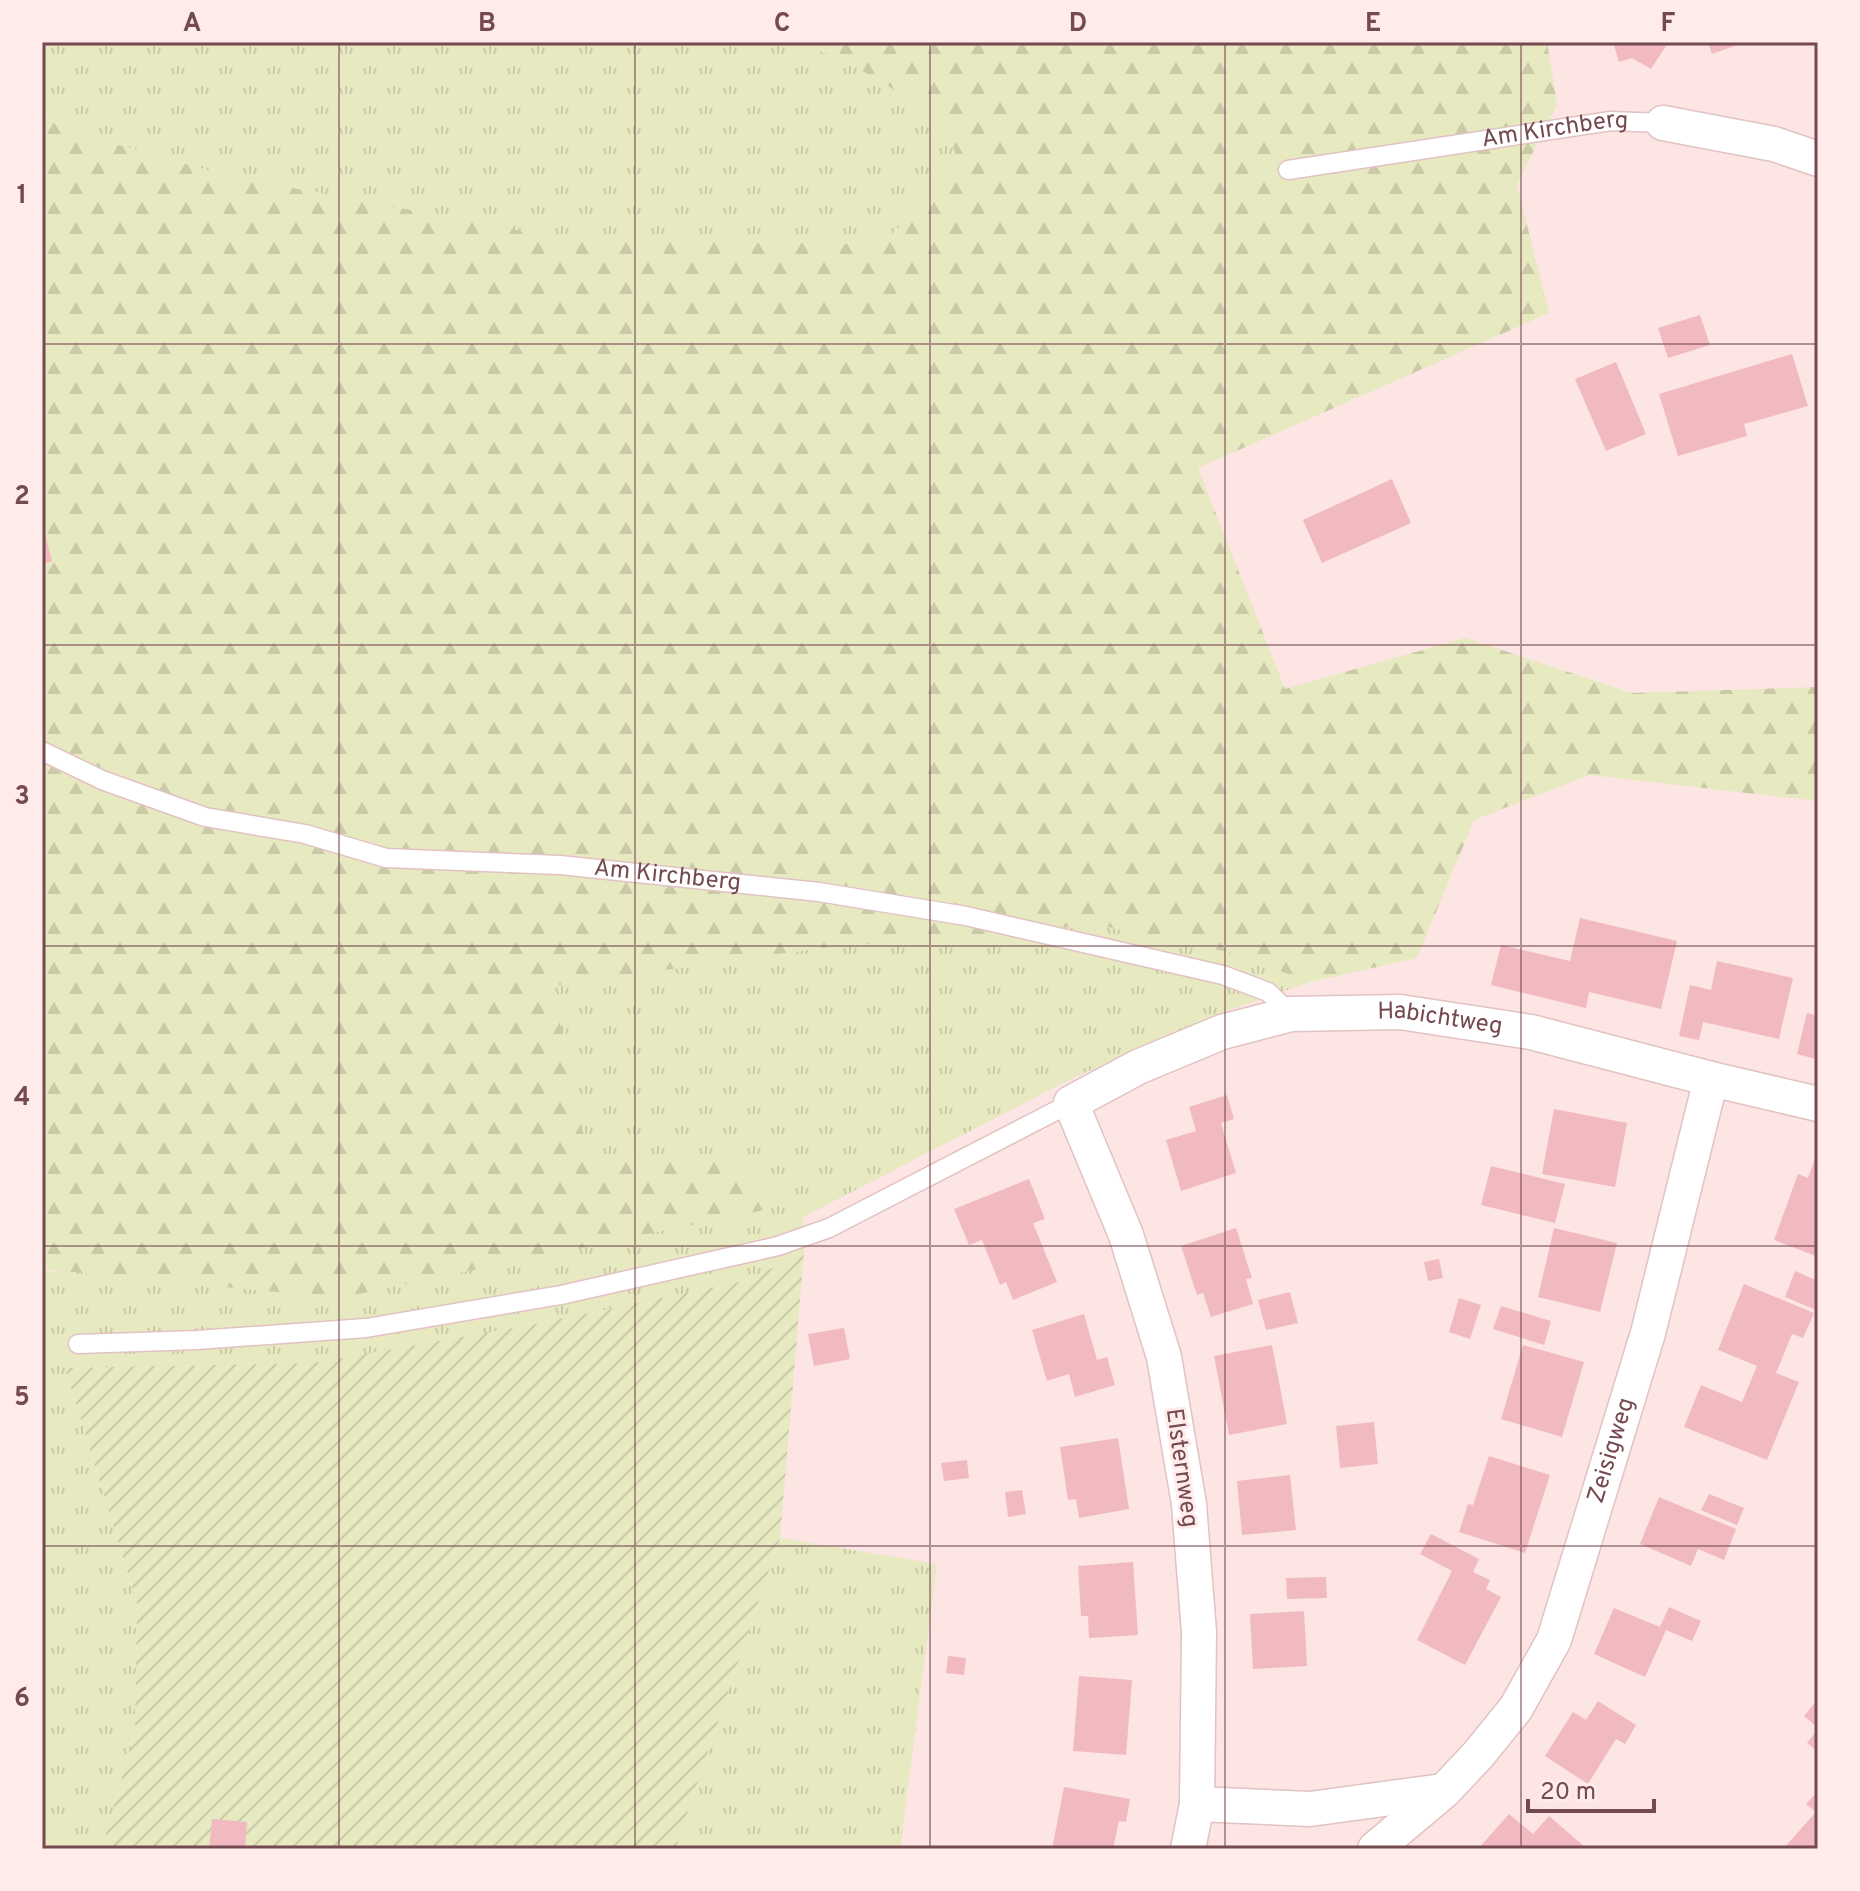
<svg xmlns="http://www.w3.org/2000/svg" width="1860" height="1891" font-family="Overpass,sans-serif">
  <defs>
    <pattern id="grass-tufts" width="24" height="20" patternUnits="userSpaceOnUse" patternTransform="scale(2)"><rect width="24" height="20" fill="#e7e9c1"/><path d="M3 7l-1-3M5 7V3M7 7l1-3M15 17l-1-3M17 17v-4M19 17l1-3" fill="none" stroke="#cac9a8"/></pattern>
    <pattern id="forest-firs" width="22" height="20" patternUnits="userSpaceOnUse" patternTransform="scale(2)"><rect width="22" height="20" fill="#e7e9c1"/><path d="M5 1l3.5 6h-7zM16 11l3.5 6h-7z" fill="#cac9a8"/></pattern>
    <pattern id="garden-furrows" width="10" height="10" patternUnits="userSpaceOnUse" patternTransform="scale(2)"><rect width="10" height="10" fill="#e7e9c1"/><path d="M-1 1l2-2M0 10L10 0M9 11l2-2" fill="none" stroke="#cac9a8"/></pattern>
  </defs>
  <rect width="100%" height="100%" fill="#fce5e3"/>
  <g fill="url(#grass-tufts)">
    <path d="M42,42H797L844,60L942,118L960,166L939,182L884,244L571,241L229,176L69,131L42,116Z"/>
    <path d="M1098,925L1228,952L1310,982L1207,1018L1071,1079L803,1217L804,1252L749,1280L531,1325L314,1363L65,1368L137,1603L135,1730L102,1849H42V1269L54,1272L741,1161L588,1155L551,986L821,948Z"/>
    <path d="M780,1538L937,1564L900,1849H675Z"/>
  </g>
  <path fill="url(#forest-firs)" d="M797,42H1547L1557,104L1517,185L1549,313L1198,468L1285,689L1465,638L1632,693L1818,687V801L1590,775L1474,820L1417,958L1310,982L1228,952L1098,925L821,948L552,986L588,1155L741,1161L778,1207L339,1298L42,1269V116L69,131L229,176L571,240L884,244L939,182L960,166L942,118L844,60Z"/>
  <path fill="url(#garden-furrows)" d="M804,1252L780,1538L675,1849H102L135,1730L137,1603L65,1368L314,1363L531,1325L749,1280Z"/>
  <g fill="#f1bac1">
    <path d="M1613,42H1676V43L1666,46L1651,69L1632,58L1619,62Z"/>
    <path d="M1708,42H1745L1712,54Z"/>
    <path d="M1700,315L1710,345L1668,358L1658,328Z"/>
    <path d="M1792,354L1808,406L1744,424L1747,436L1678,456L1659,394Z"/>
    <path d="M1616,362L1646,434L1606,451L1575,379Z"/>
    <path d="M1392,479L1411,523L1322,563L1303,520Z"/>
    <path d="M42,523L52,561L42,564Z"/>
    <path d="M1580,918L1677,941L1661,1009L1589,992L1586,1008L1491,985L1501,945L1570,961Z"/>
    <path d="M1717,961L1793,978L1779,1039L1703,1022L1699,1040L1679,1036L1690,985L1711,990Z"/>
    <path d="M1807,1013L1818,1016L1816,1059L1797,1054Z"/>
    <path d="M1227,1095L1234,1119L1221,1123L1236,1173L1181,1191L1166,1140L1196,1131L1189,1107Z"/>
    <path d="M1554,1109L1627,1123L1615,1187L1542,1174Z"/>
    <path d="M1818,1150V1257L1774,1240L1798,1174L1808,1178Z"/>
    <path d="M1491,1166L1565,1184L1555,1223L1481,1205Z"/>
    <path d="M1029,1179L1045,1219L1033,1223L1057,1282L1013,1300L1006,1282L1000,1285L982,1240L969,1245L954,1209Z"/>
    <path d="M1236,1228L1252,1278L1246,1279L1253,1304L1211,1317L1203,1293L1197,1295L1181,1246Z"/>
    <path d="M1554,1228L1617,1243L1600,1312L1538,1297Z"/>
    <path d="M1439,1259L1443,1278L1428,1281L1424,1262Z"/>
    <path d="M1795,1271L1818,1281V1299L1814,1309L1785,1297Z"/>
    <path d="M1744,1284L1814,1313L1803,1338L1792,1334L1776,1373L1799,1382L1767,1460L1684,1427L1701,1385L1742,1402L1757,1366L1718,1350Z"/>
    <path d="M1290,1292L1298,1323L1266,1330L1258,1300Z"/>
    <path d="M1459,1298L1481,1305L1470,1339L1449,1332Z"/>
    <path d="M1501,1306L1551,1321L1544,1345L1493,1329Z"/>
    <path d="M1084,1314L1097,1360L1107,1357L1115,1385L1075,1397L1069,1374L1047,1381L1032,1330Z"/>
    <path d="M844,1328L850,1359L814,1366L808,1334Z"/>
    <path d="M1272,1345L1287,1424L1229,1435L1214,1356Z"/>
    <path d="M1523,1345L1584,1362L1562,1437L1501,1419Z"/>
    <path d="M1374,1422L1378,1464L1340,1468L1336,1426Z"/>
    <path d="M1118,1438L1129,1509L1079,1518L1076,1499L1068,1500L1060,1447Z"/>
    <path d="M1489,1456L1550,1475L1525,1553L1459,1532L1468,1504L1473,1505Z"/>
    <path d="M967,1460L969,1478L944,1481L941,1463Z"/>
    <path d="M1290,1475L1296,1530L1242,1535L1237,1481Z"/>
    <path d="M1022,1490L1026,1514L1008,1517L1005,1492Z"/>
    <path d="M1709,1494L1744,1508L1737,1525L1701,1510Z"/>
    <path d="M1659,1497L1736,1529L1724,1560L1698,1549L1691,1566L1640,1544Z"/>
    <path d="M1431,1534L1479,1559L1473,1572L1490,1580L1486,1589L1501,1597L1465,1665L1417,1640L1452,1571L1420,1554Z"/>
    <path d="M1133,1562L1138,1635L1089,1638L1088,1616H1081L1078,1566Z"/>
    <path d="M1326,1577L1327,1598L1287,1599L1286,1578Z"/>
    <path d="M1669,1607L1701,1621L1692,1641L1666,1630L1645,1677L1594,1654L1614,1608L1660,1627Z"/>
    <path d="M1304,1611L1307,1666L1253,1669L1250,1614Z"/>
    <path d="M948,1656L966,1658L964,1675L946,1673Z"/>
    <path d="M1079,1676L1132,1680L1126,1755L1073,1751Z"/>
    <path d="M1818,1699V1728L1804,1716Z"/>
    <path d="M1598,1701L1636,1725L1625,1744L1616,1739L1588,1784L1545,1756L1573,1712L1586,1720Z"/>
    <path d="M1818,1729V1752L1807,1743Z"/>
    <path d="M1064,1787L1130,1799L1126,1822L1119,1821L1113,1849H1052Z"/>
    <path d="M1818,1791V1849H1783L1816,1812L1806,1804Z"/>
    <path d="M1509,1814L1533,1834L1549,1816L1585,1847L1583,1849H1478Z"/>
    <path d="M212,1819L247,1822L245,1849H209Z"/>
  </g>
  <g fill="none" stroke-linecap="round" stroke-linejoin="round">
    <g stroke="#e2c2c3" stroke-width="21">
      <g id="lane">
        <path id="s1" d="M1288,170L1611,121L1663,123"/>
        <path id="s2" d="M42,751L102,780L205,817L305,834L386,858L560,865L819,892L966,916L1223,975L1268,992L1291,1014"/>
        <path d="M78,1344L197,1340L366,1328L561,1295L778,1246L829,1228L1071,1103"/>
      </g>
    </g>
    <g stroke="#e2c2c3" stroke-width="37">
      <g id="street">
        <path d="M1663,123L1774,144L1818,159"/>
        <path d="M1197,1804L1310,1809L1443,1791"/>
        <path id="s3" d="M1188,1849L1197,1804L1199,1632L1189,1504L1164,1357L1126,1235L1071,1103L1138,1067L1222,1032L1291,1014L1400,1012L1531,1032L1711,1079L1818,1104"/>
        <path id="s4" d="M1375,1849L1444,1791L1478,1755L1516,1708L1554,1640L1648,1333L1711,1079"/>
      </g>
    </g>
    <use href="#lane" stroke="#fff" stroke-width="18"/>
    <use href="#street" stroke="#fff" stroke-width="34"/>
  </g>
  <path fill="none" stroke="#744950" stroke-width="2" stroke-opacity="0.55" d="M339,42V1849M635,42V1849M930,42V1849M1225,42V1849M1521,42V1849M42,344H1818M42,645H1818M42,946H1818M42,1246H1818M42,1546H1818"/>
  <g text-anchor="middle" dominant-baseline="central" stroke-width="6" stroke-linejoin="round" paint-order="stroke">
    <g font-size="24" fill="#744950" stroke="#ffebe9">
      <text stroke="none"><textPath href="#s1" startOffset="270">Am Kirchberg</textPath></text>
      <text stroke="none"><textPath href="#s2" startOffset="644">Am Kirchberg</textPath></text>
      <text stroke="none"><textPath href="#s3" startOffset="1154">Habichtweg</textPath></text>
      <text stroke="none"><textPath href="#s4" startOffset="476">Zeisigweg</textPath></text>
      <text transform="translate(1181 1468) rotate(82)">Elsternweg</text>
    </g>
  </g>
  <rect width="1860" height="1891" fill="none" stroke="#ffebe9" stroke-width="88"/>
  <path d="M1528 1799v12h126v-12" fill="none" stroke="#744950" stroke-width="4"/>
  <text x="1540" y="1799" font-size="24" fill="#744950" stroke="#ffebe9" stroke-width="6" paint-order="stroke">20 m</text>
  <rect x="44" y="44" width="1772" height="1803" fill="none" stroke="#744950" stroke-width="3"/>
  <g font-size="26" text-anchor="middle" font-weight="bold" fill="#744950">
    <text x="192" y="31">A</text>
    <text x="487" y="31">B</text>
    <text x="782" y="31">C</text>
    <text x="1078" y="31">D</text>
    <text x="1373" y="31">E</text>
    <text x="1668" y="31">F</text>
    <text x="22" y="203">1</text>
    <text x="22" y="504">2</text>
    <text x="22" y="804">3</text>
    <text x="22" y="1105">4</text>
    <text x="22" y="1405">5</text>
    <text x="22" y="1706">6</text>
  </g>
</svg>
